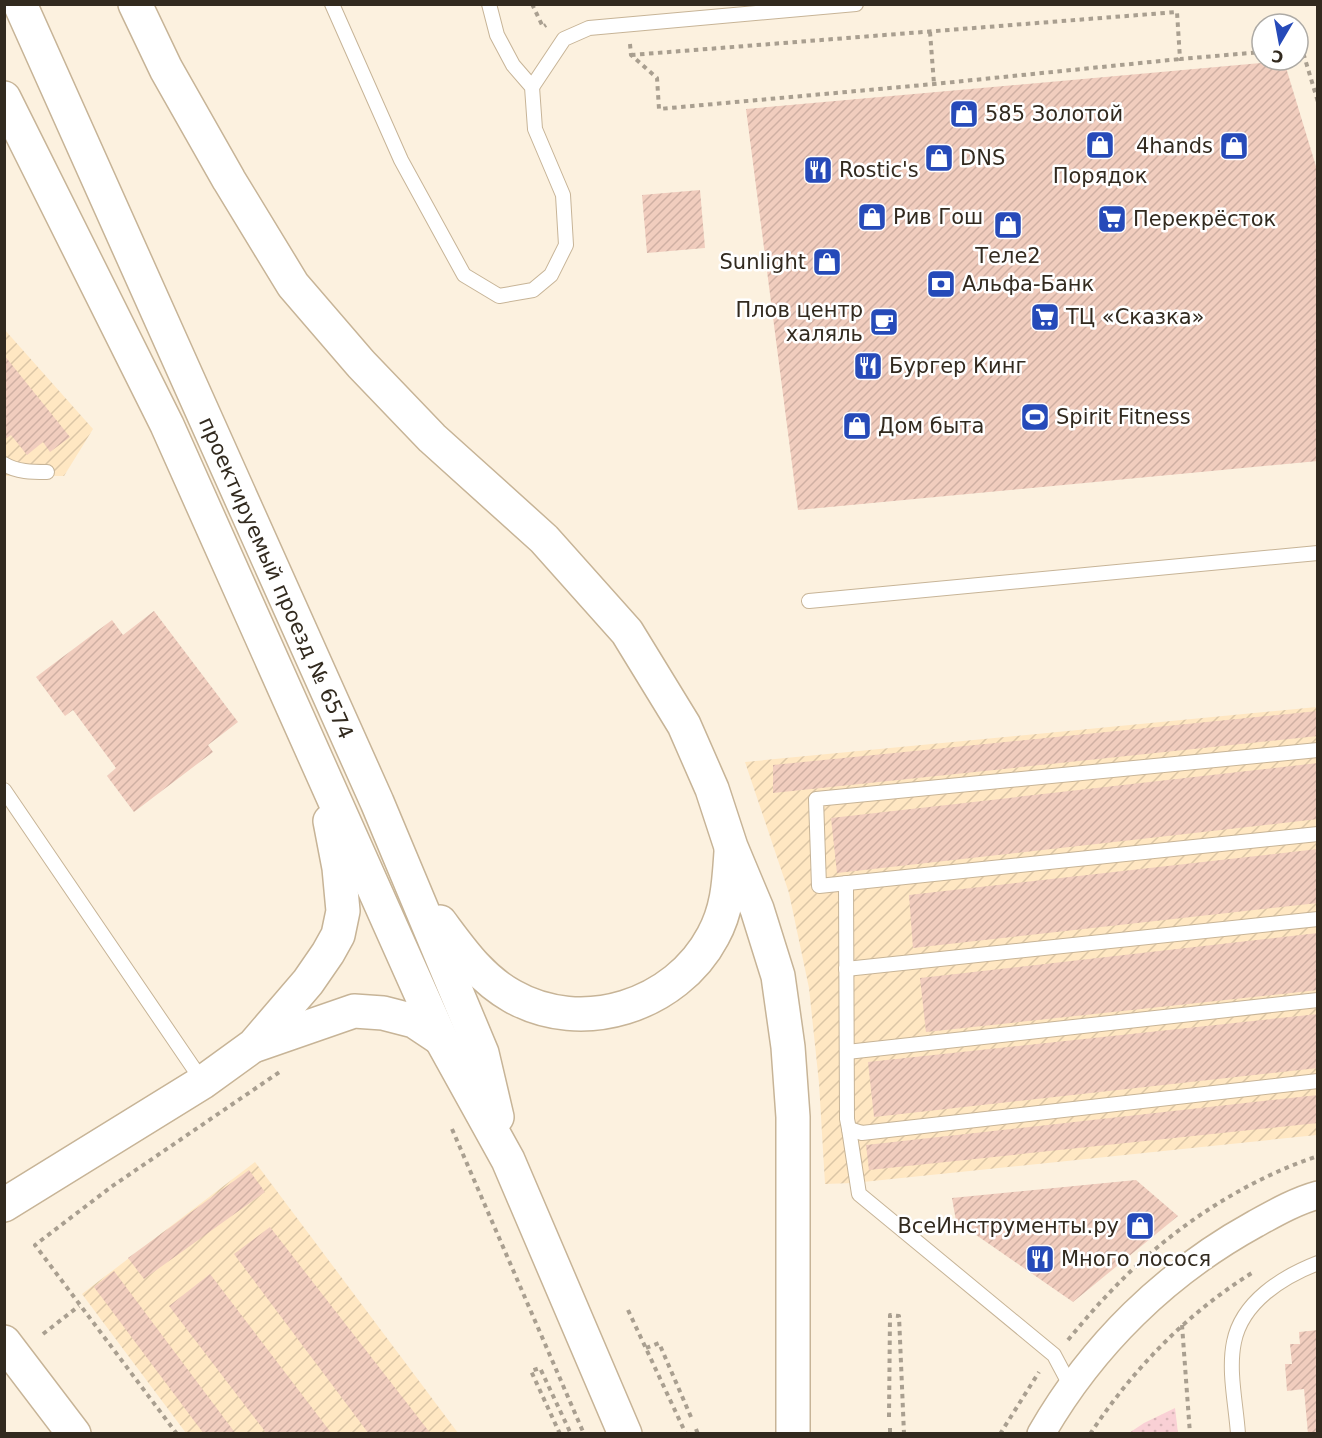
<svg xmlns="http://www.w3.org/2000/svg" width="1322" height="1438" font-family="'DejaVu Sans',sans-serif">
  <defs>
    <pattern id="industrial-furrows" width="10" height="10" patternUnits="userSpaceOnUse" patternTransform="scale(1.5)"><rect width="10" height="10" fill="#ffe7c2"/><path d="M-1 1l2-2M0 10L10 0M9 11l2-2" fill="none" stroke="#dbc6a6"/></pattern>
    <pattern id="park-dots" width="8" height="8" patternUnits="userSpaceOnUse" patternTransform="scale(1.5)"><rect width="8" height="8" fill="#f9d0d5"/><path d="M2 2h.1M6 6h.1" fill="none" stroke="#d6b3b6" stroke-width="1.8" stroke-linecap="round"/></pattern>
    <pattern id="building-hatch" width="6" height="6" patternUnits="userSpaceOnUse" patternTransform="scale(1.5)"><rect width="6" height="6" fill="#f1cdbe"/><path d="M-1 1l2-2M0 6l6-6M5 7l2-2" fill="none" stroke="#cfb0a3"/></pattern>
  </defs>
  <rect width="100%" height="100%" fill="#fcf1df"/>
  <g fill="url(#industrial-furrows)">
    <path d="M4,329L93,429L64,476H5Z"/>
    <path d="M1317,707V1135L853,1183L825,1184L819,1083L809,988L789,893L745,762Z"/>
    <path d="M255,1162L458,1433H186L82,1294Z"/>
  </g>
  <path fill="url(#park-dots)" d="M1175,1408L1178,1433H1129L1144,1423Z"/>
  <g fill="url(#building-hatch)">
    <path d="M1284,61L1318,173V461L798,510L746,109Z"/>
    <path d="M700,190L705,248L647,253L642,195Z"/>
    <path d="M4,355L70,437L50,452L43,442L27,455L11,435L4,440Z"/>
    <path d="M154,611L238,722L208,745L213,752L134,812L107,776L116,768L73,710L65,716L36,677L112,620L123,635Z"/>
    <path d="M1318,711V736L773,793V765Z"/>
    <path d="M1318,763V819L837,873L831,818Z"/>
    <path d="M1318,849V903L913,948L909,895Z"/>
    <path d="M1318,933V990L926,1032L920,978Z"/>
    <path d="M1318,1014V1068L874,1117L868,1062Z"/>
    <path d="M1318,1095V1123L869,1170L866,1145Z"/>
    <path d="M249,1170L265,1192L144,1279L128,1258Z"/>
    <path d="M1136,1180L1178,1216L1073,1302L956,1221L952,1198Z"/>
    <path d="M270,1227L431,1434H369L234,1254Z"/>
    <path d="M114,1271L236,1434H204L94,1287Z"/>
    <path d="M210,1274L332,1434H267L169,1306Z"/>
    <path d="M1318,1330V1434H1308L1304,1389L1287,1391L1285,1364H1292L1290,1344H1300L1299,1332Z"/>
  </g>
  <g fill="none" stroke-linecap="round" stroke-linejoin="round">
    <g stroke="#c7b497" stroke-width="16">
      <g id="lane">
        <path d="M332,4L401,160L464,275L499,296L533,290L551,275L566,245L563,195L535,129L532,87L513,65L497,35L489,4"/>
        <path d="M532,87L564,39L589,28L856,4"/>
        <path d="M4,464C17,472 32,472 47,472"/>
        <path d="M809,601L1318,553"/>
        <path d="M1318,750L816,799L819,886L1318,834"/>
        <path d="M4,790L203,1082"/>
        <path d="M846,883L847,1119L849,1129L862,1133L1318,1081"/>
        <path d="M846,969L1318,919"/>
        <path d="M847,1052L1318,1000"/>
        <path d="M849,1129L859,1194L1054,1355L1071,1387"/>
        <path d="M1238,1434C1236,1404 1228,1371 1234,1342C1242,1302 1282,1277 1318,1263"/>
      </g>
    </g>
    <g stroke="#c7b497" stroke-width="30">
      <path id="street" d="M1041,1434C1092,1345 1166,1273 1255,1224C1275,1213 1296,1201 1318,1195"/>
    </g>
    <g stroke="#c7b497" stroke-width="36">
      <g id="secondary">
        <path d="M20,4L377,802L482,1053L497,1117"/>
        <path d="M135,4L166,69L229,180L293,285L361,364L432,438L544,539L627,632L684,725L712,789L731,847L757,909L778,976L788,1047L793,1117V1434"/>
        <path d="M4,98L167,425L441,1039L508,1160L625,1434"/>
        <path d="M440,922C461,950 480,978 512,996C582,1036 676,1006 713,936C728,909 729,881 731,852"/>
        <path d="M256,1045L354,1011L383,1013L414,1021L441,1039"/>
        <path d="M4,1205L203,1082L254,1045L308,982L328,953L338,935L343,911L339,868L330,821"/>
        <path d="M4,1342L74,1434"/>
      </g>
    </g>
    <g stroke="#a99f90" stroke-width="4" stroke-dasharray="4.5 4.5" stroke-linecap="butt">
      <path d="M532,4L543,27L546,25"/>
      <path d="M930,32L934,84"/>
      <path d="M630,44L631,55L657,78L659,109L934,84L1180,59"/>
      <path d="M1298,50L1302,49L1318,102"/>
      <path d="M631,55L1177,12L1180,59L1262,52"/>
      <path d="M452,1129L584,1434"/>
      <path d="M628,1310L686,1434"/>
      <path d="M1182,1325L1190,1434"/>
      <path d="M43,1334L79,1306"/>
      <path d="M1068,1340C1083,1322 1098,1304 1114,1288C1168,1231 1242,1181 1318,1156"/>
      <path d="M646,1348L659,1343L691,1417"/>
      <path d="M889,1417L890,1315L899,1316L904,1434"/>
      <path d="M890,1428V1434"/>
      <path d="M696,1429L698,1434"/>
      <path d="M177,1434L35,1245L111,1187L281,1071"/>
      <path d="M560,1434L531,1371L540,1368L571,1434"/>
      <path d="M1000,1434L1039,1372"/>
      <path d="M1090,1434C1134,1368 1187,1313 1255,1271"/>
    </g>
    <use href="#lane" stroke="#fff" stroke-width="14"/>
    <use href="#street" stroke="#fff" stroke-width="27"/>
    <use href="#secondary" stroke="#fff" stroke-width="33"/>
  </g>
  <defs>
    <g id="shop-square" transform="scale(1.5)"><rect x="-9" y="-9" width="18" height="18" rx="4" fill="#264ab9" stroke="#fff"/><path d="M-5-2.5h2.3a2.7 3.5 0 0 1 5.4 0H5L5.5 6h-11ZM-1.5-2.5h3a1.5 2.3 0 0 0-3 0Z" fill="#fff"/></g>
    <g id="restaurant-square" transform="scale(1.5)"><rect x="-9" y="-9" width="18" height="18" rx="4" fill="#264ab9" stroke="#fff"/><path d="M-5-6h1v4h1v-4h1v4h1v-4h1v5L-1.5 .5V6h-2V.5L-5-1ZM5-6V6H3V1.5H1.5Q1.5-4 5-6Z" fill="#fff"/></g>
    <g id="supermarket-square" transform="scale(1.5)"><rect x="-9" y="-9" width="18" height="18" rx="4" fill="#264ab9" stroke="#fff"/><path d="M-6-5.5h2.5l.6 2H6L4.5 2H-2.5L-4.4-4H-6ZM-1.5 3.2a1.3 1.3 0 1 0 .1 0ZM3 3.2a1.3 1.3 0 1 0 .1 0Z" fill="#fff"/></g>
    <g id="bank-square" transform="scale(1.5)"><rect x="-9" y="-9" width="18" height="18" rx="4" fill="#264ab9" stroke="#fff"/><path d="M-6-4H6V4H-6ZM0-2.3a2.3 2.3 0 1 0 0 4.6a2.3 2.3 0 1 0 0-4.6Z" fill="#fff"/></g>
    <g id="cafe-square" transform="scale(1.5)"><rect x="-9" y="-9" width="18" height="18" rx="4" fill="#264ab9" stroke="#fff"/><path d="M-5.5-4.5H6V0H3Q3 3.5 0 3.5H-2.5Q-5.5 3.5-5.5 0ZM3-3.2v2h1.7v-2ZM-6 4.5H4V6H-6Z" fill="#fff"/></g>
    <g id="stadium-square" transform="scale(1.5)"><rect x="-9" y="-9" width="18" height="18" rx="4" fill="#264ab9" stroke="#fff"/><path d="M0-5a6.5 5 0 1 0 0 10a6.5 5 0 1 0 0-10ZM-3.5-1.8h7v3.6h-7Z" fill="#fff"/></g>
  </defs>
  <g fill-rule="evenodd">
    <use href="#shop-square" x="964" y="114"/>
    <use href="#shop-square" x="1100" y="145"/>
    <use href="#shop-square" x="1234" y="146"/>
    <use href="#shop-square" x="939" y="158"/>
    <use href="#restaurant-square" x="818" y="170"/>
    <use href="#shop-square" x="872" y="217"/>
    <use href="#supermarket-square" x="1112" y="219"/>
    <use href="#shop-square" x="1008" y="225"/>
    <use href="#shop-square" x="827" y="262"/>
    <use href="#bank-square" x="941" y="284"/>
    <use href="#supermarket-square" x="1045" y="317"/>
    <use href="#cafe-square" x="884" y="322"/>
    <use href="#restaurant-square" x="868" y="366"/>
    <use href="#stadium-square" x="1035" y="417"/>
    <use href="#shop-square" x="857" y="426"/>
    <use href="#shop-square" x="1140" y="1226"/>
    <use href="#restaurant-square" x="1040" y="1259"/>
  </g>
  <g text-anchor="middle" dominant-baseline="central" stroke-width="5" stroke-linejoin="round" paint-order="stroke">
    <g font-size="21" fill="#322a1f" stroke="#fff" text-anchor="start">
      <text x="985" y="114">585 Золотой</text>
      <text x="1213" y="146" text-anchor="end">4hands</text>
      <text x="960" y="158">DNS</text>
      <text x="839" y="170">Rostic's</text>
      <text x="1100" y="176" text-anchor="middle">Порядок</text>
      <text x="893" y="217">Рив Гош</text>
      <text x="1133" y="219">Перекрёсток</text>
      <text x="1008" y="256" text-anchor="middle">Теле2</text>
      <text x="806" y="262" text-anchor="end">Sunlight</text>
      <text x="962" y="284">Альфа-Банк</text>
      <text x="863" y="310" text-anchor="end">Плов центр<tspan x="863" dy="24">халяль</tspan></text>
      <text x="1066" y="317">ТЦ «Сказка»</text>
      <text x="889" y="366">Бургер Кинг</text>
      <text x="1056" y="417">Spirit Fitness</text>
      <text x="878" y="426">Дом быта</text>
      <text x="1119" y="1226" text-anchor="end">ВсеИнструменты.ру</text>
      <text x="1061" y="1259">Много лосося</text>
    </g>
    <g font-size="21" fill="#322a1f" stroke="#fff">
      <text transform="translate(276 578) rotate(66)">проектируемый проезд № 6574</text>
    </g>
  </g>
  <rect width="1322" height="1438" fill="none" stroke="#322a1f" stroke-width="12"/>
  <g transform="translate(1280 42) rotate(190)"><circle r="28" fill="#ffffff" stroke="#adaaa5" stroke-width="1.5"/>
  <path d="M0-4.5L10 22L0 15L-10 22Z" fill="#264ab9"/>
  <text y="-9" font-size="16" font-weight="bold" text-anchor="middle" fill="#322a1f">С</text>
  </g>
</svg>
